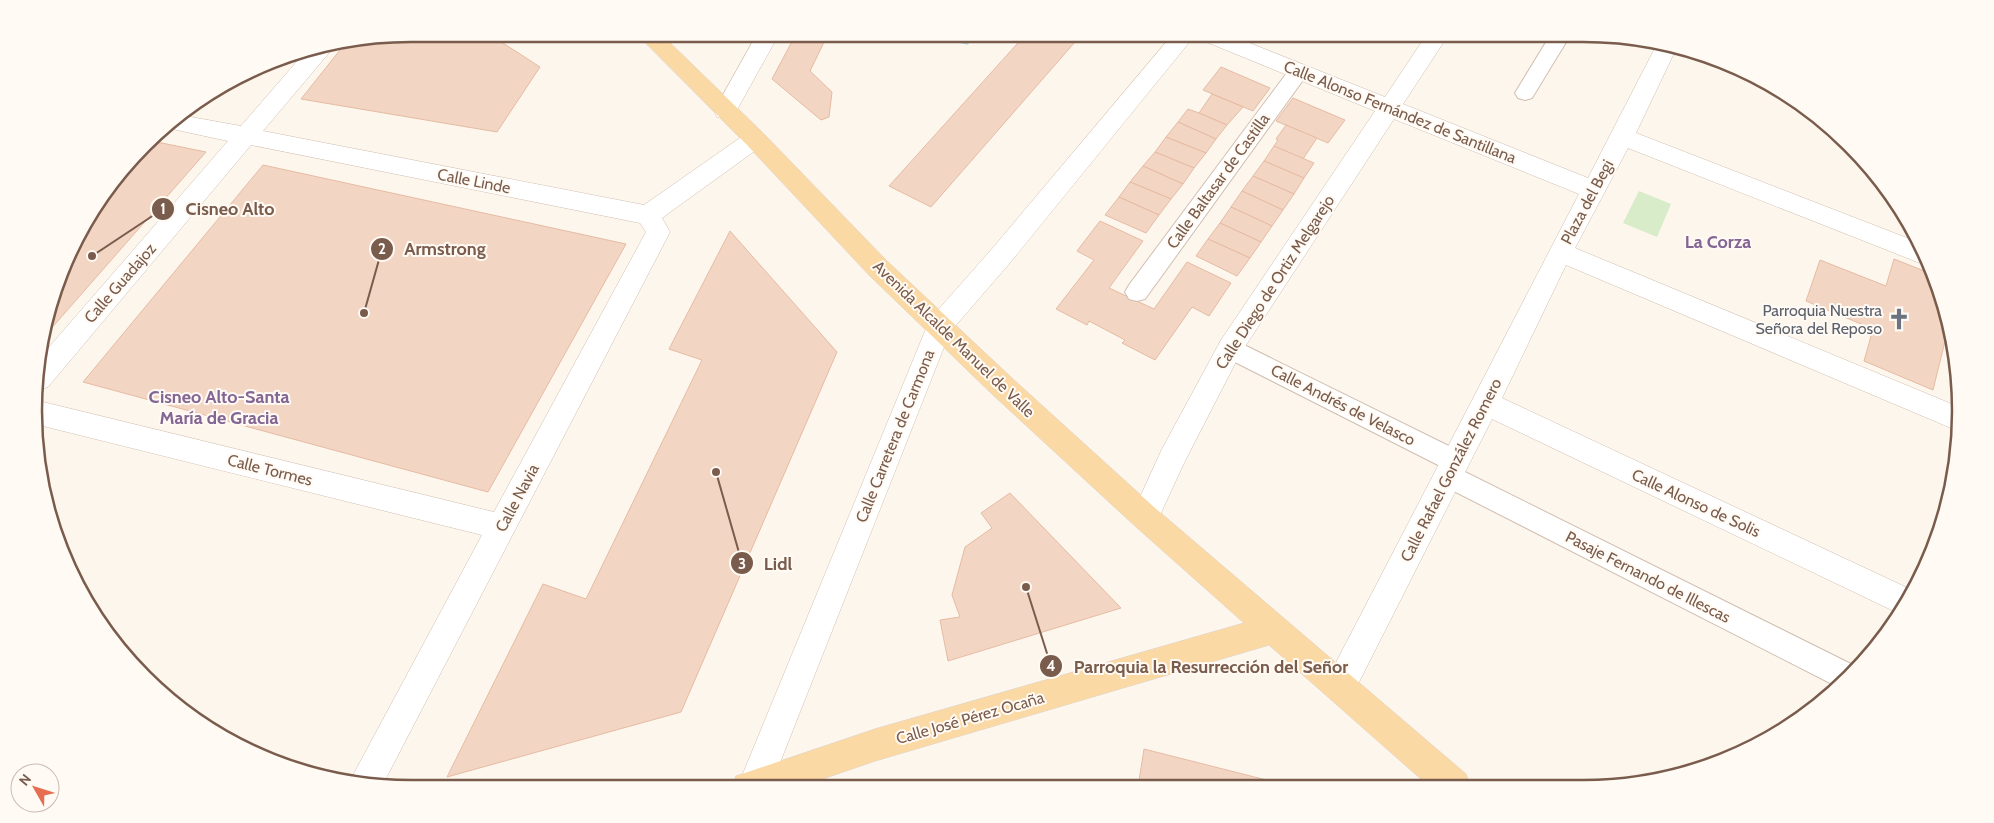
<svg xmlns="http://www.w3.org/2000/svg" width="1994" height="823" font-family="Cabin,sans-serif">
  <rect width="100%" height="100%" fill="#fdf6ec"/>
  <path fill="#d8ecc9" d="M1639,191L1671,204L1657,237L1623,223Z"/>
  <path fill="#bfe3e8" stroke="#a5d3da" d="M910,34H973L968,44Z"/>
  <g fill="#f3d5c3" stroke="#e6bba3">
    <path d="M412,34H489L540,67L497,132L301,99L344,45Z"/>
    <path d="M796,34H828L810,71L832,92L829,117L821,120L772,79Z"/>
    <path d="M1026,34H1082L931,207L889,186Z"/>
    <path d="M1221,67L1270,88L1253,111L1203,90Z"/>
    <path d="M1212,94L1243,107L1227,125L1199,113Z"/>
    <path d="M1293,98L1345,120L1328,143L1276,121Z"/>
    <path d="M1188,109L1199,113L1227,125L1216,139L1178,122Z"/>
    <path d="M1178,122L1216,139L1206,153L1166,137Z"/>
    <path d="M1286,125L1317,138L1303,159L1274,146L1278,140L1276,139Z"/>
    <path d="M1166,137L1206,153L1194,168L1155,152Z"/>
    <path d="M152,141L206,152L42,339L54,290L84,223Z"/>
    <path d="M1274,146L1314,163L1304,178L1264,161Z"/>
    <path d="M1155,152L1194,168L1183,184L1143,166Z"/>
    <path d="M1264,161L1304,178L1294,194L1253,176Z"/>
    <path d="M263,165L626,244L488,492L83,382Z"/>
    <path d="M1143,166L1183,184L1171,199L1130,182Z"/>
    <path d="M1253,176L1294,194L1283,210L1242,191Z"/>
    <path d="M1130,182L1171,199L1159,215L1119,197Z"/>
    <path d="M1242,191L1283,210L1272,226L1231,207Z"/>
    <path d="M1119,197L1159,215L1146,233L1105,215Z"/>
    <path d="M1231,207L1272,226L1261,242L1220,223Z"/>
    <path d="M1100,221L1143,241L1109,288L1154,309L1187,262L1231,283L1209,316L1192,307L1155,360L1122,343L1125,340L1089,321L1087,325L1056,309L1094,260L1077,251Z"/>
    <path d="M1220,223L1261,242L1250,258L1208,239Z"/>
    <path d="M730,231L837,352L681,712L447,777L543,584L586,599L702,360L669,349Z"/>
    <path d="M1208,239L1250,258L1237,276L1196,256Z"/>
    <path d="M1894,259L1932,274L1947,313L1949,325L1933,390L1864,361L1873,329L1806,301L1820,260L1886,286Z"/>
    <path d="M1010,493L1121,608L948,661L940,620L960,617L952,595L965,547L992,528L981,513Z"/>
    <path d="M1144,749L1294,787H1138Z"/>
  </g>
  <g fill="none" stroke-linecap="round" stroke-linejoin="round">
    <g stroke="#d1beb0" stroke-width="2">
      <g id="pedestrian">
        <path d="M1551,34H1571L1532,98L1525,100L1518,98L1515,93Z"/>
        <path d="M1299,64L1306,66L1309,71L1306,76L1145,299L1137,301L1129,299L1125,292L1129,285L1292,66Z"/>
        <path d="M1230,338L1465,454L1469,462L1463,471L1857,667L1838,687L1440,484L1436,476L1442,467L1221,355L1218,348L1221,341Z"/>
      </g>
    </g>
    <g stroke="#d1beb0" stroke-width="1">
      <g id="minor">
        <path d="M757,34H779L733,117L725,119L717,117L714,111Z"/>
        <path d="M1196,34H1227L1385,97L1427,34H1449L1403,104L1588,178L1656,46L1676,49L1636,133L1920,243L1928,264L1925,265L1628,148L1575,248L1959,407L1958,431L1566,265L1502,398L1912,590L1900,614L1492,419L1351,698L1340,703L1329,698L1324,687L1329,676L1579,194L1394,119L1239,356L1184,463L1155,526L1145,530L1135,526L1130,517L1135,508L1162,449L1221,340L1375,111L1199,39Z"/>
        <path d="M330,47L331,49L328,54L263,131L644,205L747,133L755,131L763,133L767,139L763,145L662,218L670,232L383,784L351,779L482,535L39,425V401L494,512L646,232L640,223L251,145L48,387L38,390L37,361L228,141L163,127L180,115L241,126L306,51Z"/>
      </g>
    </g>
    <g stroke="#d6c0b0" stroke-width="1">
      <path id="secondary" d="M1173,34H1196L1009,264L950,332L770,788H737L930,319L991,250Z"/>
    </g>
    <g stroke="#dad1cd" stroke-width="1">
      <path id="primary" d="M637,34H661L763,133L887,261L1013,379L1155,508L1466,774L1470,786L1430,787L1269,645L875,761L796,788H732L736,776L875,729L1244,623L1135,526L993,395L869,275L747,145Z"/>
    </g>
    <use href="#pedestrian" fill="#fff" fill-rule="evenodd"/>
    <use href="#minor" fill="#fff" fill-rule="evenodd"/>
    <use href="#secondary" fill="#fff" fill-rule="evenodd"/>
    <use href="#primary" fill="#fbd9a5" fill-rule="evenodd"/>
  </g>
  <defs>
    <g id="church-bare" transform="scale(1.725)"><path d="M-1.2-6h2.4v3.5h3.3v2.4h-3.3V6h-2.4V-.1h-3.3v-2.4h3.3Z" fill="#6b7280" stroke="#fffaf3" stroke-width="2.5" paint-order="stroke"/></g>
  </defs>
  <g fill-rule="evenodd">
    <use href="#church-bare" x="1899" y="319"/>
  </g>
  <g text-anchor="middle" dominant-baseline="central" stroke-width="4" stroke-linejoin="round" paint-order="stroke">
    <g font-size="16" fill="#7a5c4d" stroke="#fffaf3">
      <text transform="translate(1400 112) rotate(22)">Calle Alonso Fernández de Santillana</text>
      <text transform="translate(474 181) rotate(11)">Calle Linde</text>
      <text transform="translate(1218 181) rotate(-54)">Calle Baltasar de Castilla</text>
      <text transform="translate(1587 202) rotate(-62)">Plaza del Begi</text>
      <text transform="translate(1275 282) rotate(-57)">Calle Diego de Ortiz Melgarejo</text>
      <text transform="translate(120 283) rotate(-49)">Calle Guadajoz</text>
      <text transform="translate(954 339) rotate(44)">Avenida Alcalde Manuel de Valle</text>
      <text transform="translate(1343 405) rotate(27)">Calle Andrés de Velasco</text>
      <text transform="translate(895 436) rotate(-68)">Calle Carretera de Carmona</text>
      <text transform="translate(270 470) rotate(14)">Calle Tormes</text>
      <text transform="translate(1451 470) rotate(-63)">Calle Rafael González Romero</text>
      <text transform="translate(517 498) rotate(-62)">Calle Navia</text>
      <text transform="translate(1696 503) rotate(25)">Calle Alonso de Solis</text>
      <text transform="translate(1648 577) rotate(27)">Pasaje Fernando de Illescas</text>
      <text transform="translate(970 718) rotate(-16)">Calle José Pérez Ocaña</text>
    </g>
    <g font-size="16" fill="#5b616d" stroke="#fffaf3" text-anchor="end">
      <text x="1882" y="310">Parroquia Nuestra<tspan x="1882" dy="18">Señora del Reposo</tspan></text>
    </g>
    <g font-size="18" font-weight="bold" fill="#846695" stroke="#fffaf3">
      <text x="1718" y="242">La Corza</text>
      <text x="219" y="397">Cisneo Alto-Santa<tspan x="219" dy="21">María de Gracia</tspan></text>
    </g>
  </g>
  <path d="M0 0H1994V823H0ZM411 42H1583A369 369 0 0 1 1952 411V411A369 369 0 0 1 1583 780H411A369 369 0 0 1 42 411V411A369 369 0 0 1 411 42Z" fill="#fffaf3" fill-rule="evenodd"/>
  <path fill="none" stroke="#7a5c4d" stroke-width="2.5" d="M411 42H1583A369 369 0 0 1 1952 411V411A369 369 0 0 1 1583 780H411A369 369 0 0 1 42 411V411A369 369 0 0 1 411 42Z"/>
  <path fill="none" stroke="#7a5c4d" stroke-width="2" d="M92 256L163 209M364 313L382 249M716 472L742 563M1026 587L1051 666"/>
  <g fill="#7a5c4d" stroke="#fffaf3" stroke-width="2">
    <circle cx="92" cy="256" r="5"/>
    <circle cx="364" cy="313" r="5"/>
    <circle cx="716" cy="472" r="5"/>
    <circle cx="1026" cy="587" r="5"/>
    <circle cx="163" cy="209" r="12"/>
    <circle cx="382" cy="249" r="12"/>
    <circle cx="742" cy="563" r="12"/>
    <circle cx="1051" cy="666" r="12"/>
  </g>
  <g font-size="15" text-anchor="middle" font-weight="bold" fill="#fff">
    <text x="163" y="214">1</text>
    <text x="382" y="254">2</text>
    <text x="742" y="569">3</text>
    <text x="1051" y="671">4</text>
  </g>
  <g font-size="18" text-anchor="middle" font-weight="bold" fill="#7a5c4d" stroke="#fffaf3" stroke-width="4" stroke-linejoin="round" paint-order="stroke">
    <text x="230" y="215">Cisneo Alto</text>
    <text x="445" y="255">Armstrong</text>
    <text x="778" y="570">Lidl</text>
    <text x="1211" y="673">Parroquia la Resurrección del Señor</text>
  </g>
  <g transform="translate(35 788) rotate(309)"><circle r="24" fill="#fffaf3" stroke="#cabbb1"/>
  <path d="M0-4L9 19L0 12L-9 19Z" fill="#e76f51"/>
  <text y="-8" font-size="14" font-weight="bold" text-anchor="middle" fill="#7a5c4d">N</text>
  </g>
</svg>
